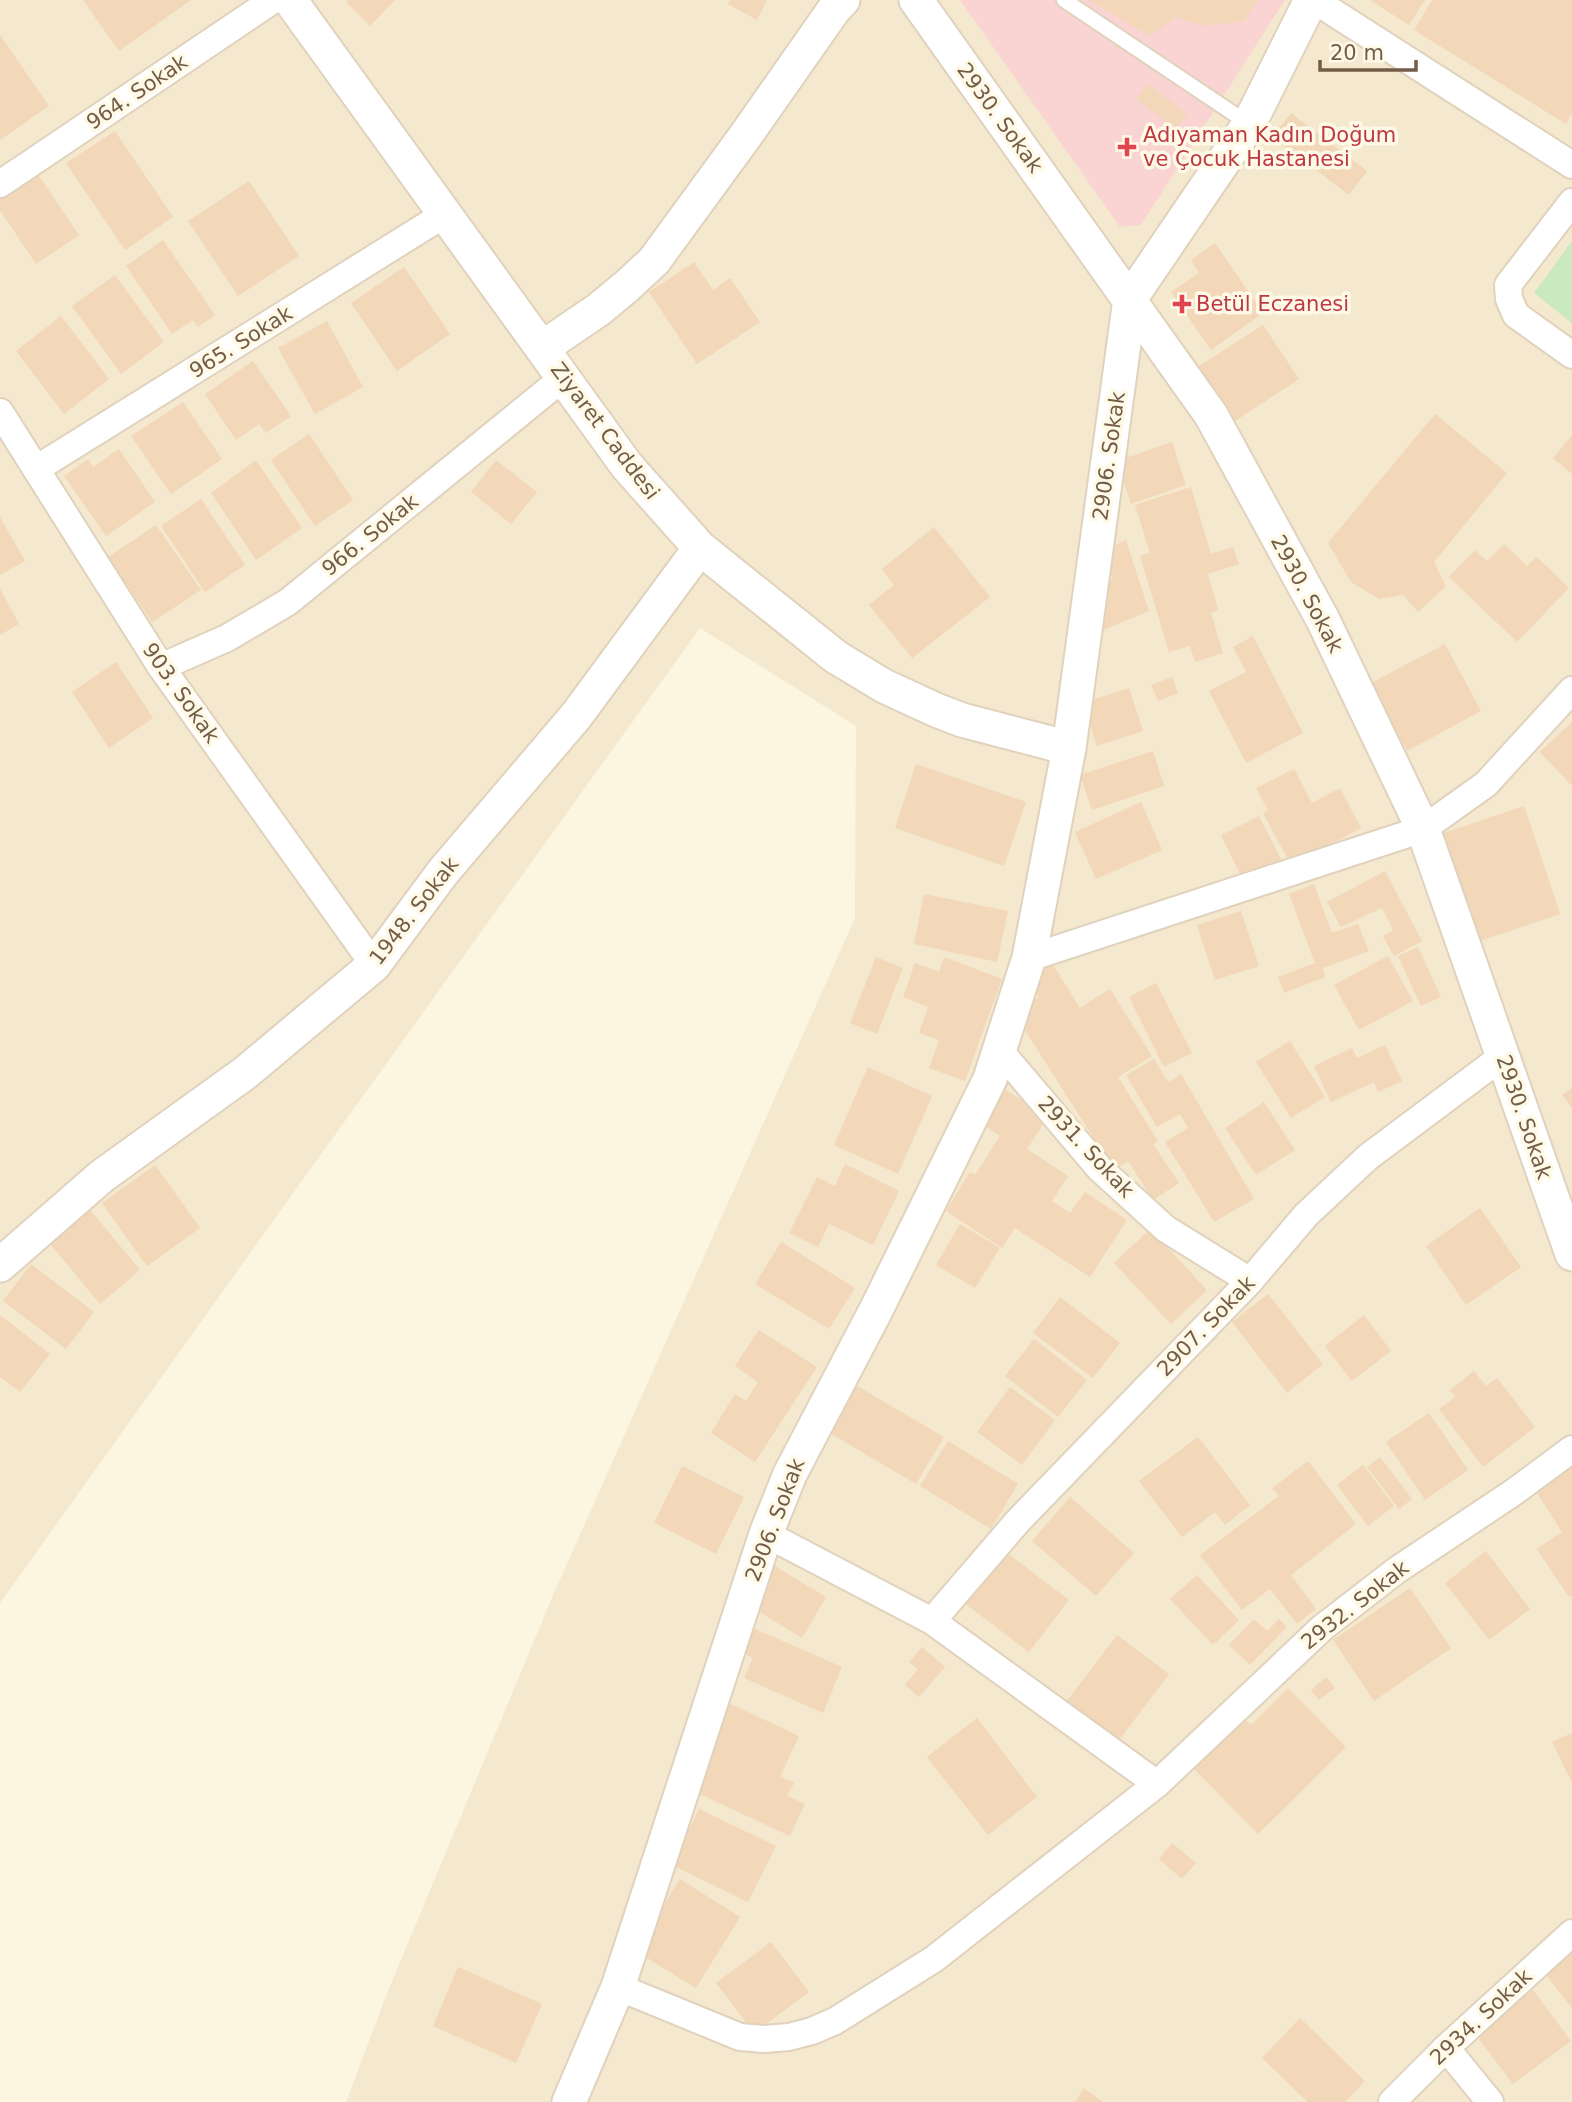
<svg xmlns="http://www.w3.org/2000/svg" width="1572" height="2102" font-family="'DejaVu Sans',sans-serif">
  <rect width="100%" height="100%" fill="#fcf5e0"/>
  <path fill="#f4e8cf" d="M0,0H1572V2102H346L388,1991L554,1593L855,918L856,726L700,628L273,1221L0,1603Z"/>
  <path fill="#fad4d3" d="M960,0H1285L1141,225L1120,227Z"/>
  <path fill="#cae9bf" d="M1572,241V323L1534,293Z"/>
  <g fill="#f2d7b8">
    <path d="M83,0H191L119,51Z"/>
    <path d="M347,0H395L370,26L346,2Z"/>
    <path d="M730,0H767L757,20L728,4Z"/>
    <path d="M1089,0H1258L1244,21L1205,26L1176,17L1150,36Z"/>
    <path d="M1370,0H1425L1409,25Z"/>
    <path d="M1432,0H1572V113L1566,124L1414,30Z"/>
    <path d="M0,35L49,106L0,140Z"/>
    <path d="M1148,84L1187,114L1176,129L1136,99Z"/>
    <path d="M1291,113L1367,171L1349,195L1272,137Z"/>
    <path d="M115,131L173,217L125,250L66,163Z"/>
    <path d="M37,173L79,235L36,264L0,210V198Z"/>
    <path d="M249,181L299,256L238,296L188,221Z"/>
    <path d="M163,240L215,315L198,327L193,320L172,334L126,266Z"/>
    <path d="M1215,243L1263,313L1211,350L1171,292L1199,273L1191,260Z"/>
    <path d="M694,262L713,290L730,278L760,322L697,364L649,292Z"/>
    <path d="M404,267L450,334L397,371L351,303Z"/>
    <path d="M115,275L164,342L121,374L72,306Z"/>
    <path d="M61,316L109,379L64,414L16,351Z"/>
    <path d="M327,321L363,387L315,414L278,348Z"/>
    <path d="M1263,325L1299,379L1232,423L1196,368Z"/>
    <path d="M253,361L291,416L266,433L259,424L236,440L205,394Z"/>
    <path d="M183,402L222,459L171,494L131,436Z"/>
    <path d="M1435,414L1507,473L1434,562L1446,586L1418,612L1403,595L1379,599L1351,582L1328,543Z"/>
    <path d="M309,434L353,500L315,526L271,460Z"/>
    <path d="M1572,435V474L1553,458Z"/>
    <path d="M1172,442L1186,485L1131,504L1117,461Z"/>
    <path d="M119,449L155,502L106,536L64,476L88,459L93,467Z"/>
    <path d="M256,460L302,528L256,560L211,493Z"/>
    <path d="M496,460L537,492L511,524L471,492Z"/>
    <path d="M1191,487L1211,554L1233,547L1239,564L1208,574L1218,610L1211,613L1223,653L1195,662L1190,646L1169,652L1140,556L1150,553L1135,505Z"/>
    <path d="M201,499L245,565L205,592L161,526Z"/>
    <path d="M0,517L25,561L0,575Z"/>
    <path d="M156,525L201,590L152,622L108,557Z"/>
    <path d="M934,527L990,597L912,658L869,605L894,585L882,569Z"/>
    <path d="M1126,540L1149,611L1101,631L1102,585L1112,579L1107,549Z"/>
    <path d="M1504,544L1527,566L1537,557L1569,588L1517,642L1449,577L1475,550L1487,561Z"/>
    <path d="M0,589L19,624L0,635Z"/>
    <path d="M1253,636L1303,733L1246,763L1209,691L1246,672L1233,647Z"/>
    <path d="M1445,644L1481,711L1407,751L1371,683Z"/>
    <path d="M116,662L153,718L109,748L72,692Z"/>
    <path d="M1172,677L1178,693L1158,701L1151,685Z"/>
    <path d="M1129,688L1143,731L1097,746L1083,703Z"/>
    <path d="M1572,722V786L1540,752Z"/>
    <path d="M1153,751L1164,786L1092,810L1080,775Z"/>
    <path d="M916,764L1026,802L1004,866L895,828Z"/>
    <path d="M1294,769L1312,803L1340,788L1361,828L1291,865L1263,813L1268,810L1256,788Z"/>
    <path d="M1141,802L1162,850L1096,879L1075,832Z"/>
    <path d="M1524,806L1560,914L1477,942L1441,834Z"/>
    <path d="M1259,816L1282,861L1243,880L1221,835Z"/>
    <path d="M1385,871L1422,941L1394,956L1383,936L1393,930L1382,908L1341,927L1327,902Z"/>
    <path d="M1314,884L1332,933L1358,924L1369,951L1323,968L1325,977L1284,993L1278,977L1315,963L1289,894Z"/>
    <path d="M924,894L1008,911L997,962L914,944Z"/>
    <path d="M1241,911L1259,966L1215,980L1197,925Z"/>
    <path d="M1418,947L1441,997L1421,1006L1398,956Z"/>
    <path d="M1388,956L1413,1001L1359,1030L1334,985Z"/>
    <path d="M876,957L903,968L877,1034L850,1023Z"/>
    <path d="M944,957L1002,979L965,1081L929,1068L939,1040L919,1033L928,1007L903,997L915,963L939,972Z"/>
    <path d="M1050,960L1080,1008L1110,989L1152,1056L1118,1077L1158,1141L1153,1144L1179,1183L1153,1200L1128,1161L1114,1170L1014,1013L1039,997L1025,976Z"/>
    <path d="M1156,983L1192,1053L1164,1067L1129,997Z"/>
    <path d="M1290,1041L1325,1097L1291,1118L1256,1062Z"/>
    <path d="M1385,1045L1402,1081L1378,1092L1374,1082L1331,1102L1314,1066L1352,1048L1357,1058Z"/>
    <path d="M1154,1059L1168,1082L1181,1074L1254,1199L1214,1222L1165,1142L1188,1128L1180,1114L1157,1127L1126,1075Z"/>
    <path d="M868,1067L932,1096L898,1174L834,1145Z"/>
    <path d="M995,1083L1048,1117L1027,1149L1068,1176L1052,1201L1070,1213L1085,1192L1127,1220L1090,1277L1015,1228L1002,1248L946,1211L970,1172L975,1175L1000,1136L973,1118Z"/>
    <path d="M1572,1088V1108L1562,1095Z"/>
    <path d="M1264,1102L1295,1150L1256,1175L1225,1128Z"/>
    <path d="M845,1164L899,1191L873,1245L829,1224L818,1247L789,1233L817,1177L835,1186Z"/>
    <path d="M155,1165L200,1228L147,1266L102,1203Z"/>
    <path d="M87,1206L140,1270L100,1304L47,1240Z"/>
    <path d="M1480,1208L1521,1267L1466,1305L1426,1246Z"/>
    <path d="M960,1224L1000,1248L975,1288L936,1265Z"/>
    <path d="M1150,1229L1207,1290L1171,1324L1114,1263Z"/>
    <path d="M781,1242L855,1288L829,1329L755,1284Z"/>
    <path d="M31,1264L94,1312L66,1349L3,1301Z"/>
    <path d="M1268,1294L1323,1364L1287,1393L1232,1322Z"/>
    <path d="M1060,1297L1120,1343L1093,1378L1033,1333Z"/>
    <path d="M0,1315L50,1354L20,1392L0,1377Z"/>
    <path d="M1364,1315L1391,1351L1352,1381L1325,1346Z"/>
    <path d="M759,1330L817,1367L755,1462L711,1433L735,1394L746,1401L758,1382L735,1366Z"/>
    <path d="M1034,1339L1087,1380L1058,1417L1005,1376Z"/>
    <path d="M1474,1371L1486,1386L1497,1378L1535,1427L1483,1467L1439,1409L1455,1397L1450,1390Z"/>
    <path d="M845,1379L944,1437L916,1484L818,1426Z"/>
    <path d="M1010,1387L1055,1420L1022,1465L977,1432Z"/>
    <path d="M1429,1413L1468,1470L1425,1500L1386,1442Z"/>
    <path d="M1198,1437L1250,1505L1225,1525L1215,1512L1182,1537L1139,1481Z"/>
    <path d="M948,1441L1018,1484L991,1529L920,1486Z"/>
    <path d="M1380,1457L1412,1499L1399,1509L1367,1467Z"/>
    <path d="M1308,1461L1356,1524L1291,1575L1316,1609L1297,1624L1270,1589L1242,1610L1200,1555L1279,1496L1272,1488Z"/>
    <path d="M1568,1461L1572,1467V1596L1569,1597L1537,1549L1562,1532L1532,1485Z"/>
    <path d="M1363,1465L1394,1506L1368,1526L1337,1485Z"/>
    <path d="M682,1466L744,1497L716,1554L654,1523Z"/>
    <path d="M1070,1497L1134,1553L1096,1596L1032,1541Z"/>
    <path d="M1002,1549L1069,1600L1029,1652L963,1602Z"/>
    <path d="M1486,1551L1530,1609L1489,1640L1445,1583Z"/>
    <path d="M768,1562L826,1597L802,1638L750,1606Z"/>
    <path d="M1197,1575L1239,1620L1213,1645L1170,1599Z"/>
    <path d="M1410,1588L1451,1648L1374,1701L1333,1640Z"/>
    <path d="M1254,1619L1267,1631L1279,1619L1287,1627L1250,1665L1229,1645Z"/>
    <path d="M753,1628L842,1667L823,1713L744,1678L753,1658L742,1653Z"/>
    <path d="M1117,1635L1169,1674L1119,1740L1067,1701Z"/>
    <path d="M922,1647L945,1667L919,1697L905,1685L918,1669L909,1662Z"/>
    <path d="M1326,1677L1335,1688L1319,1700L1311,1690Z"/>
    <path d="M1288,1688L1346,1747L1258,1834L1191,1766L1241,1716L1251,1725Z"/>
    <path d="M729,1703L799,1736L780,1777L794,1783L787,1796L805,1804L790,1836L689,1789Z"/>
    <path d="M977,1718L1037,1797L988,1835L927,1757Z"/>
    <path d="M1572,1733V1783L1552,1742Z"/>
    <path d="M699,1809L776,1846L748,1902L672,1865Z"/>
    <path d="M1172,1843L1196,1863L1182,1879L1159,1859Z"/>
    <path d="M680,1879L740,1917L696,1988L635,1951Z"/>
    <path d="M771,1942L809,1992L754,2033L716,1983Z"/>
    <path d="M1572,1949V2008L1543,1971Z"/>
    <path d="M458,1967L542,2004L516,2063L433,2026Z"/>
    <path d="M1533,1990L1571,2041L1513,2084L1475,2034Z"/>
    <path d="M1300,2018L1365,2081L1345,2102H1308L1262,2058Z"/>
    <path d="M1084,2088L1103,2102H1075Z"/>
  </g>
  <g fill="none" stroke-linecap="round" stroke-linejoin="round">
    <g stroke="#e0d2bc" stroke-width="18">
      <path id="service" d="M1064,0L1249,124"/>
    </g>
    <g stroke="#e0d2bc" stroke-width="30">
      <g id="minor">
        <path d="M1314,0L1572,165"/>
        <path d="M0,184L273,0"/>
        <path d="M1572,202L1508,285L1509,299L1516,315L1572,355"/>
        <path d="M0,412L161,667L374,965"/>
        <path d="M36,469L445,214"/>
        <path d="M161,667L227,638L288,602L563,378"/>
        <path d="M1029,958L1423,829L1486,784L1572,690"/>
        <path d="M1000,1051L1100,1169L1166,1229L1250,1281"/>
        <path d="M766,1534L932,1621L1157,1784"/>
        <path d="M932,1621L1018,1521L1250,1281L1306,1215L1368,1157L1503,1056"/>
        <path d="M618,1987L740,2037L764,2039L789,2037L812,2031L835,2021L934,1959L1157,1784L1322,1628L1397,1570L1514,1492L1572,1449"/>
        <path d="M1446,2048L1490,2102"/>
        <path d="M1392,2102L1446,2048L1572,1933"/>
      </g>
    </g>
    <g stroke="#e0d2bc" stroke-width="37">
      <g id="tertiary">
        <path d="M290,0L627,466L700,548L836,657L884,686L936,710L962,720L1069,748"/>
        <path d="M916,0L1211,415L1323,620L1423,829L1572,1254"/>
        <path d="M542,348L598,310L627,286L654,261L746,135L835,8L843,0"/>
        <path d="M0,1265L102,1176L245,1073L374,965L443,872L576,716L700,548"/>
        <path d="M569,2102L618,1987L766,1534L790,1474L876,1310L990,1079L1029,958L1069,748L1130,299L1249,124L1311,0"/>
      </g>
    </g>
    <use href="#service" stroke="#fff" stroke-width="14"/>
    <use href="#minor" stroke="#fff" stroke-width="26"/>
    <use href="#tertiary" stroke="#fff" stroke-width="33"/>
  </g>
  <g fill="#e0444e" stroke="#fff9e7" stroke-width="2.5">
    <path d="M1123.5 136.5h7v7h7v7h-7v7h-7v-7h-7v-7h7z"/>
    <path d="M1178.5 293.5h7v7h7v7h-7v7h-7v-7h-7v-7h7z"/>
  </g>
  <g text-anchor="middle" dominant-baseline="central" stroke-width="7" stroke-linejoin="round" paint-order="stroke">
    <g font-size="21" fill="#735d47" stroke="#fff9e7">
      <text transform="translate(137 92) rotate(-34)">964. Sokak</text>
      <text transform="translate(1000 118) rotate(54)">2930. Sokak</text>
      <text transform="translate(241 342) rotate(-32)">965. Sokak</text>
      <text transform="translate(605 431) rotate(53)">Ziyaret Caddesi</text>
      <text transform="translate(1109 456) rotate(-82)">2906. Sokak</text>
      <text transform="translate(370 535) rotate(-39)">966. Sokak</text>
      <text transform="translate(1307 594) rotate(62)">2930. Sokak</text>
      <text transform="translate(181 693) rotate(55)">903. Sokak</text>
      <text transform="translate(414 911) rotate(-52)">1948. Sokak</text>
      <text transform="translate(1524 1117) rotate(71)">2930. Sokak</text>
      <text transform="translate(1086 1147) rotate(47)">2931. Sokak</text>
      <text transform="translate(1206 1326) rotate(-46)">2907. Sokak</text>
      <text transform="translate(775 1520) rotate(-69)">2906. Sokak</text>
      <text transform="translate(1355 1605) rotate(-38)">2932. Sokak</text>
      <text transform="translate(1481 2017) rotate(-43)">2934. Sokak</text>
    </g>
    <g font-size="21" fill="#be3a42" stroke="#fff9e7" text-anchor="start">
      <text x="1143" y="135">Adıyaman Kadın Doğum<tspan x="1143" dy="24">ve Çocuk Hastanesi</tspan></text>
      <text x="1196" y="304">Betül Eczanesi</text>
    </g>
  </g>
  <path d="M1320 60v10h96v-10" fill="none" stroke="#735d47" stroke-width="3.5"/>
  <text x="1330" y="60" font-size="21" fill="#735d47" stroke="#fff9e7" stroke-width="5" paint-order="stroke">20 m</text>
</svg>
